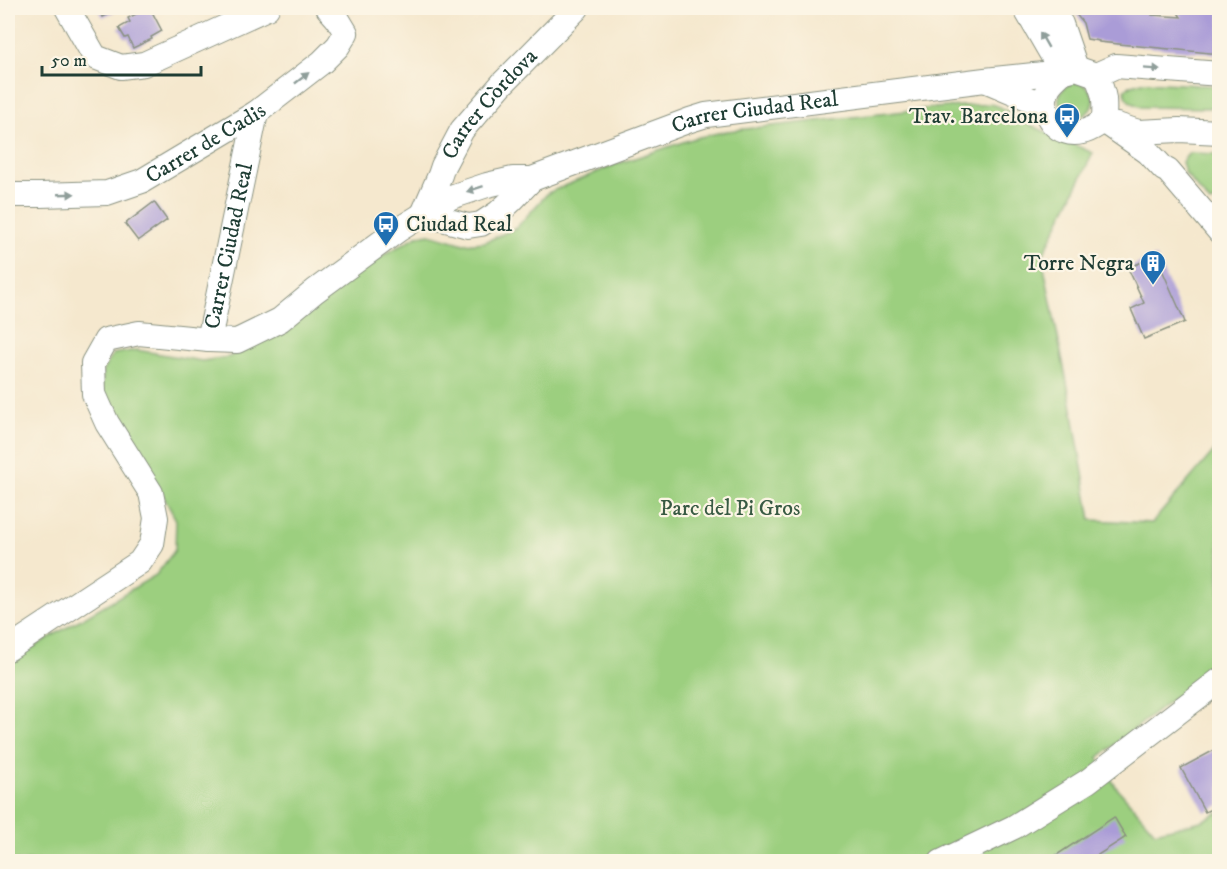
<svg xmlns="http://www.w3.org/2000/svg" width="1227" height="869" font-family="'IM FELL DW Pica',serif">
  <rect width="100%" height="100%" fill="#fcf5e5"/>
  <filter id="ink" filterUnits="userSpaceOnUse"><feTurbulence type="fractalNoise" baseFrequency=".0167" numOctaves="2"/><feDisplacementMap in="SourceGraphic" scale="12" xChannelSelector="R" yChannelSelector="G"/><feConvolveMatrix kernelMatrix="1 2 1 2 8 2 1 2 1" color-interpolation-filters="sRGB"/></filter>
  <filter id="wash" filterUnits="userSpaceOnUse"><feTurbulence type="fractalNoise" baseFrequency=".008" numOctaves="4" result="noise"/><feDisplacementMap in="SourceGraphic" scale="24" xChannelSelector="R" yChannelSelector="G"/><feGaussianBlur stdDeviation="1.35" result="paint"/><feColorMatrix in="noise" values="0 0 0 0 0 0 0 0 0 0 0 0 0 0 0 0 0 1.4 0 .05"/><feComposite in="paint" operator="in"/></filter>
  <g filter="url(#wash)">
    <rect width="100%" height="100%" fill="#f5e8ce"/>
    <g fill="#9ccf7f" stroke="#5e865a" stroke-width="1.5">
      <path d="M1142,82L1219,86V108L1141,107C1132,103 1123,100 1125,89L1132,85Z"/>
      <circle cx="1076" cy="100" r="17"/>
      <path d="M991,104L1000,107L1028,124L1093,153L1042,257L1071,403L1091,520L1152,523L1219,445V657L1185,689L1098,758L1116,787L1155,832L1202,821L1219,812V861H8V662L156,575L175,550L176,520L154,479L102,391L103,370L113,354L137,350L202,361L229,357L273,335L368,264L417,236L430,234L464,244L485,242L516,228L548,193L614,165L695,138L727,131L933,108Z"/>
      <path d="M1189,153L1219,154V199L1210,203L1185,173L1182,162Z"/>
    </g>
    <g id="blocks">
      <g fill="#aa9cd7">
        <path d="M98,8H121L103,17Z"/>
        <path d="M148,8H150L162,31L151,37L152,39L133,48L128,37L125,38L119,28L130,22L128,18Z"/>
        <path d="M1071,8H1138L1152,9V15L1181,17L1175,8H1217L1220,11V54L1099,42V41L1087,39L1083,23Z"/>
        <path d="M154,202L167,220L138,241L125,224Z"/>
        <path d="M1156,256L1185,322L1144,339L1131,309L1144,303L1128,268Z"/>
        <path d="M1220,747V805L1205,812L1181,768Z"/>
        <path d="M1114,817L1126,837L1087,862H1046Z"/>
      </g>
    </g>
  </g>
  <g filter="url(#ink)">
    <use href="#blocks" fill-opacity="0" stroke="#8a9281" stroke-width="1.5"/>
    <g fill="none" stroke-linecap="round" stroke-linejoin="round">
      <g stroke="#8a9281" stroke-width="26">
        <g id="minor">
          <path d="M67,8L95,57L121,67L144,64L267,8"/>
          <path d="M1025,8L1062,72"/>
          <path d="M1049,8L1061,24L1076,68"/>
          <path d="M1062,72C1057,78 1049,83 1047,91C1038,114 1058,138 1082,132C1090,131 1097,125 1104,121"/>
          <path d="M1096,75L1116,66L1220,74"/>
          <path d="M987,81L1044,105"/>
          <path d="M1104,121L1148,152L1164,169L1168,171L1220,232"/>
          <path d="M1117,125L1138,132L1179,130L1220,132"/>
          <path id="s1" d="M8,195H40L107,193L142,181L256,113L322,62L338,46L346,33L337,18L328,8"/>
          <path id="s2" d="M423,214L440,175L443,166L462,130L502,84L577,8"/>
          <path d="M423,214L468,226L481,224L498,213L511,201L532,179"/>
          <path id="s3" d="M209,340L256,113"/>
          <path id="s4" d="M8,649L140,562L152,544L156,518L151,493L107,423L94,394L93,363L106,340L139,333L209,340L237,341L280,320L315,291L398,230L451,197L487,185L513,179H532L690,120L706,115L985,80L1062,72L1076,68L1096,75C1105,95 1105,99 1104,121"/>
          <path d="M941,862L1014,827L1088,781L1220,680"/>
        </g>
      </g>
      <use href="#minor" stroke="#fff" stroke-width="24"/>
    </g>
    <defs><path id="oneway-solid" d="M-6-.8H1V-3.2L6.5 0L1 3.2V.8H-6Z" transform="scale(1.5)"/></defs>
    <g fill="#8f9e9a">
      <use href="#oneway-solid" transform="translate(1044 40) rotate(-120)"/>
      <use href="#oneway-solid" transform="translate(1152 69) rotate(4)"/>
      <use href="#oneway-solid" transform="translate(302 78) rotate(-38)"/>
      <use href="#oneway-solid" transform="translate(475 189) rotate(162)"/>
      <use href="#oneway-solid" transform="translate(66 194) rotate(-2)"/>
    </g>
  </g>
  <defs>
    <g id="bus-pin" transform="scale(1.35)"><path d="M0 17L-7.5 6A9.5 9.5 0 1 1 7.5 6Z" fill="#1f6fb2" stroke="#fcf5e5"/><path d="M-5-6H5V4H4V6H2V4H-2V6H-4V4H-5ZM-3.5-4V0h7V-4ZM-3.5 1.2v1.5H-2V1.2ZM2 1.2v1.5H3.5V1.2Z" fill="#fff"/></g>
    <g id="building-pin" transform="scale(1.35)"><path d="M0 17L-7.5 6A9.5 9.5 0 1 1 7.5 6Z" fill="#1f6fb2" stroke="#fcf5e5"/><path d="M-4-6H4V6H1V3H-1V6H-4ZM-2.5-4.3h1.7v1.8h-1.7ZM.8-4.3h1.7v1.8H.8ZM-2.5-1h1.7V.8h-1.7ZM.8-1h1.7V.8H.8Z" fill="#fff"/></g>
  </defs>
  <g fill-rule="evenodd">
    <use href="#bus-pin" x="1067" y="116"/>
    <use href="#bus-pin" x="386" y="224"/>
    <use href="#building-pin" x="1153" y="263"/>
  </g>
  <g text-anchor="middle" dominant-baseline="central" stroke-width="4.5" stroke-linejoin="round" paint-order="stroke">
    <g font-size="22" fill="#1f3d34" stroke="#fcf5e5">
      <text stroke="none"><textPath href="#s2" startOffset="130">Carrer Còrdova</textPath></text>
      <text stroke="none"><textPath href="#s4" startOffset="1112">Carrer Ciudad Real</textPath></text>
      <text stroke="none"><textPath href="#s1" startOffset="210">Carrer de Cadis</textPath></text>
      <text stroke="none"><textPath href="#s3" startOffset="96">Carrer Ciudad Real</textPath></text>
    </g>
    <g font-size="22" fill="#1f3d34" stroke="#fcf5e5" text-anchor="end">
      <text x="1048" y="116">Trav. Barcelona</text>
      <text x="406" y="224" text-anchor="start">Ciudad Real</text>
      <text x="1134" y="263">Torre Negra</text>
    </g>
    <g font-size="22" fill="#385a43" stroke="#fcf5e5">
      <text x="730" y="508">Parc del Pi Gros</text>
    </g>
  </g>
  <rect width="1227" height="869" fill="none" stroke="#fcf5e5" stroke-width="30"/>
  <path d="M42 66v9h159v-9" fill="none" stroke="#1f3d34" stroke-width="3"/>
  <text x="51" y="66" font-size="18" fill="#1f3d34" stroke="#fcf5e5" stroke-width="4.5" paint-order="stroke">50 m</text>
</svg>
